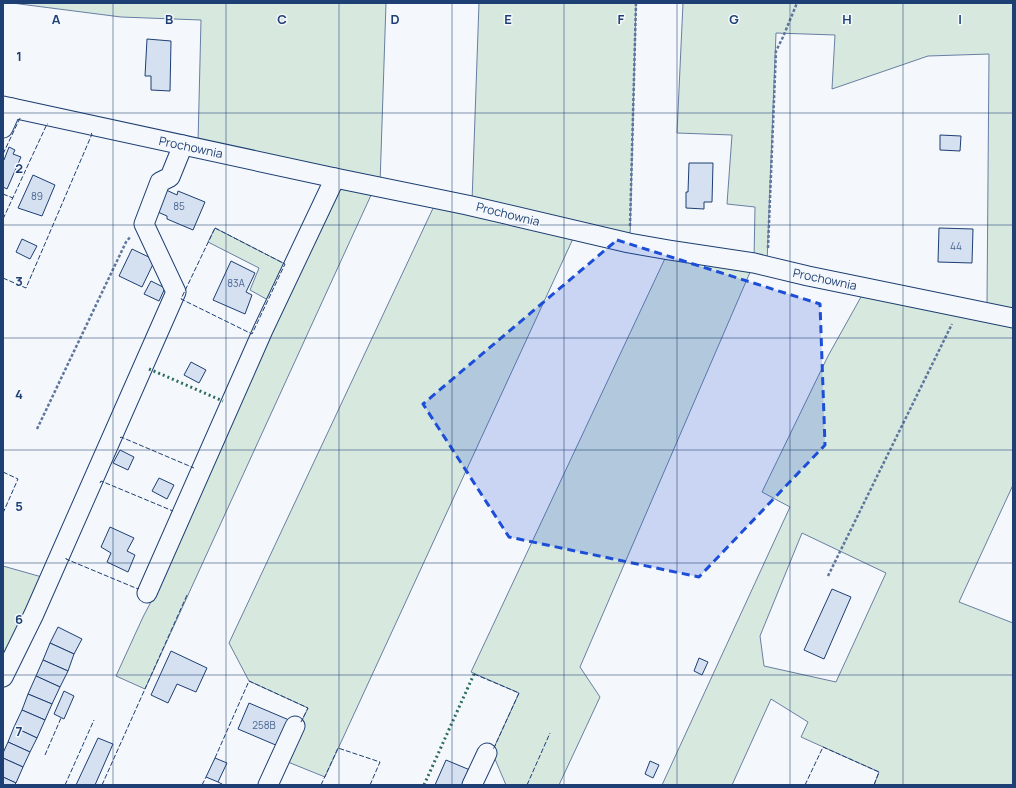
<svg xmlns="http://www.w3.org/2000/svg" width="1016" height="788" font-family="Manrope,sans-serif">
  <rect width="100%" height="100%" fill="#f4f7fb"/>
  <g fill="#d7e8df" stroke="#687fa3" fill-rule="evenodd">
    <path d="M12,3H386L380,184L198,143L201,20L121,17Z"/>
    <path d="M479,3H636L630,238L472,202Z"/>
    <path d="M683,3H1013V311L987,304L989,54L928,56L832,89L835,35L776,33L767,263L754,260L755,207L727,204L732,135L677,133Z"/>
    <path d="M343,187L372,193L145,689L116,676L143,617L154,596L332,197Z"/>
    <path d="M435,204L577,230L325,777L283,760L308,708L249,681L229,643Z"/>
    <path d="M215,228L285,264L268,300L250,290L259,268L208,242Z"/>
    <path d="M669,250L754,263L580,667L600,697L559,785H506L492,752L519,693L471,672Z"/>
    <path d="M866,288L1013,319V485L959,602L1013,623V785H874L879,772L801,737L808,722L771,699L732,785H662L790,507L762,492L828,356ZM802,533L886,573L836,682L764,666L760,636Z"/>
    <path d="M3,566L49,579L3,667Z"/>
  </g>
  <g fill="#d5e0f0" stroke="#1d3f73">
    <path d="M147,39L171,41L170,91L151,90V76H145Z"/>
    <path d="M940,135L961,136L960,151L940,150Z"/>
    <path d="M9,147L15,150L13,154L21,157L7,189L3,187V159L4,160Z"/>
    <path d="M689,163H713L712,202H704V209L686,208V192H688Z"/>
    <path d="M33,175L55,185L42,216L18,208Z"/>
    <path d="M164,189L177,195L178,191L205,202L193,230L167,219V216L153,210Z"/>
    <path d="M939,228L973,229L972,263L938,262Z"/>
    <path d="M22,239L37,246L30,259L16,252Z"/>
    <path d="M132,249L155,260L142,287L119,276Z"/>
    <path d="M231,261L255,273L246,292L252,295L245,314L213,300Z"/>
    <path d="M151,281L165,288L159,301L144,294Z"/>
    <path d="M191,362L206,370L199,383L184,375Z"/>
    <path d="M120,450L134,457L128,470L113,463Z"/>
    <path d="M159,478L174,485L167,499L152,491Z"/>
    <path d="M110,527L134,538L127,551L135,555L128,572L107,562L111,553L101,547Z"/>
    <path d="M832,589L851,597L824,659L804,650Z"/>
    <path d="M58,627L82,639L74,654L50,643Z"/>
    <path d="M50,643L74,654L68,671L43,660Z"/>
    <path d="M171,651L207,668L196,692L177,684L168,703L151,695Z"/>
    <path d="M699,658L708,662L702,675L694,671Z"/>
    <path d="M43,660L68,671L60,687L36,676Z"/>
    <path d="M36,676L60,687L52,704L28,694Z"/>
    <path d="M64,691L74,696L64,719L54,714Z"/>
    <path d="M28,694L52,704L45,720L22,710Z"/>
    <path d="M249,703L289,720L278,746L238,729Z"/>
    <path d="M22,710L45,720L37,738L14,727Z"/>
    <path d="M14,727L37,738L30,752L8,742Z"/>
    <path d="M98,738L113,744L95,785H76Z"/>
    <path d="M8,742L30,752L23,767L3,758V753Z"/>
    <path d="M3,758L23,767L16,783L3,777Z"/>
    <path d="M215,758L227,763L218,782L206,777Z"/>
    <path d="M446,760L470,770L464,785H435Z"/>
    <path d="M650,761L659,765L653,778L645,774Z"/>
    <path d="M3,777L16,783L14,785H3Z"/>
  </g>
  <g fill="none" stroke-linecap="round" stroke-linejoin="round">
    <g stroke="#1d3f73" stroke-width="21">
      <g id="minor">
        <path d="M3,106L335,178L428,197L467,205L629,243L669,250L754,263L808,276L1013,318"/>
        <path d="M3,128L12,108"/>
        <path d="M147,593L263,330L335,178"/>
        <path d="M3,677L34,614L176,292L144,224L160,182L170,177L183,145"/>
        <path d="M268,785L295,726"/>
        <path d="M472,785L487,753"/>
      </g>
    </g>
    <g stroke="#5e769c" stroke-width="2.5" stroke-dasharray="3 2" stroke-linecap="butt">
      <path d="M630,226L636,3"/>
      <path d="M768,248L776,51L783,37L797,3"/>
      <path d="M37,429L126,242L131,236"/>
      <path d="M828,576L952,324"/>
    </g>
    <use href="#minor" stroke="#f4f7fb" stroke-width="19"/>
    <g stroke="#2c6c60" stroke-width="3" stroke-dasharray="2 3" stroke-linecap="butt">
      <path d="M149,369L223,401"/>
      <path d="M424,785L474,674"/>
    </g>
    <g stroke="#1d3f73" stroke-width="1" stroke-dasharray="5 2" stroke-linecap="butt">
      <path d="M3,154L20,118L22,119"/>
      <path d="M3,194L13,198"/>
      <path d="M3,219L47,124H48"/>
      <path d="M215,228L285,264L252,334L181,299Z"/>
      <path d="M3,278L26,288L92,134L91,133"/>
      <path d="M120,438L121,437L194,468"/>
      <path d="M3,472L18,479L3,513"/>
      <path d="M100,483L101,481L173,511"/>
      <path d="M66,558V559L138,589L139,588"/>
      <path d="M474,674L519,693L493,750"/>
      <path d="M45,755L61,718"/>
      <path d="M215,758L249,681L308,708L301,722"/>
      <path d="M218,782L224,785"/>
      <path d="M65,785L94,720"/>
      <path d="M102,785L187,595"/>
      <path d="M202,785L206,777"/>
      <path d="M321,785L338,748L380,762L370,785"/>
      <path d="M527,785L550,733"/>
      <path d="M805,785L823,747L879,772L874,785"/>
    </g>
  </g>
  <path fill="#1d4ed8" fill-opacity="0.2" stroke="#1d4ed8" stroke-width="3" stroke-dasharray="8 5" stroke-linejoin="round" d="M617,240L820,304L825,445L699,577L509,537L423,404Z"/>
  <path fill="none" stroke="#1d3f73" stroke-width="1" stroke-opacity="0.55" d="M113,3V785M226,3V785M339,3V785M452,3V785M564,3V785M677,3V785M790,3V785M903,3V785M3,113H1013M3,225H1013M3,338H1013M3,450H1013M3,563H1013M3,675H1013"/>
  <g text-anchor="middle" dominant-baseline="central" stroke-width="3" stroke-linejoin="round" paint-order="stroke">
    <g font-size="10" fill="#4b6792">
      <text x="37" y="196">89</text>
      <text x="179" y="206">85</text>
      <text x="956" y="246">44</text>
      <text x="236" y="283">83A</text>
      <text x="264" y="725">258B</text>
    </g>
    <g font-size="12" fill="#1d3f73" stroke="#f4f7fb">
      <text transform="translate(191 147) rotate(12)">Prochownia</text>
      <text transform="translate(508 214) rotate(14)">Prochownia</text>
      <text transform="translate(825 279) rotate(12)">Prochownia</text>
    </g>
  </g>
  <g font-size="13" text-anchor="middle" font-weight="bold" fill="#1d3f73" stroke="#f4f7fb" stroke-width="3" stroke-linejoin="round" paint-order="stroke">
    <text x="56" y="24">A</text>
    <text x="169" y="24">B</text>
    <text x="282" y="24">C</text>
    <text x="395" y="24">D</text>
    <text x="508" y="24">E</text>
    <text x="621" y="24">F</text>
    <text x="734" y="24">G</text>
    <text x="847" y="24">H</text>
    <text x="960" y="24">I</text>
    <text x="19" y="61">1</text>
    <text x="19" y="173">2</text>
    <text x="19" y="286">3</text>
    <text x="19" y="399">4</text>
    <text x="19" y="511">5</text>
    <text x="19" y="624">6</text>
    <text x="19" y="736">7</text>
  </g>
  <rect width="1016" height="788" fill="none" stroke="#1d3f73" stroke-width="8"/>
</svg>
